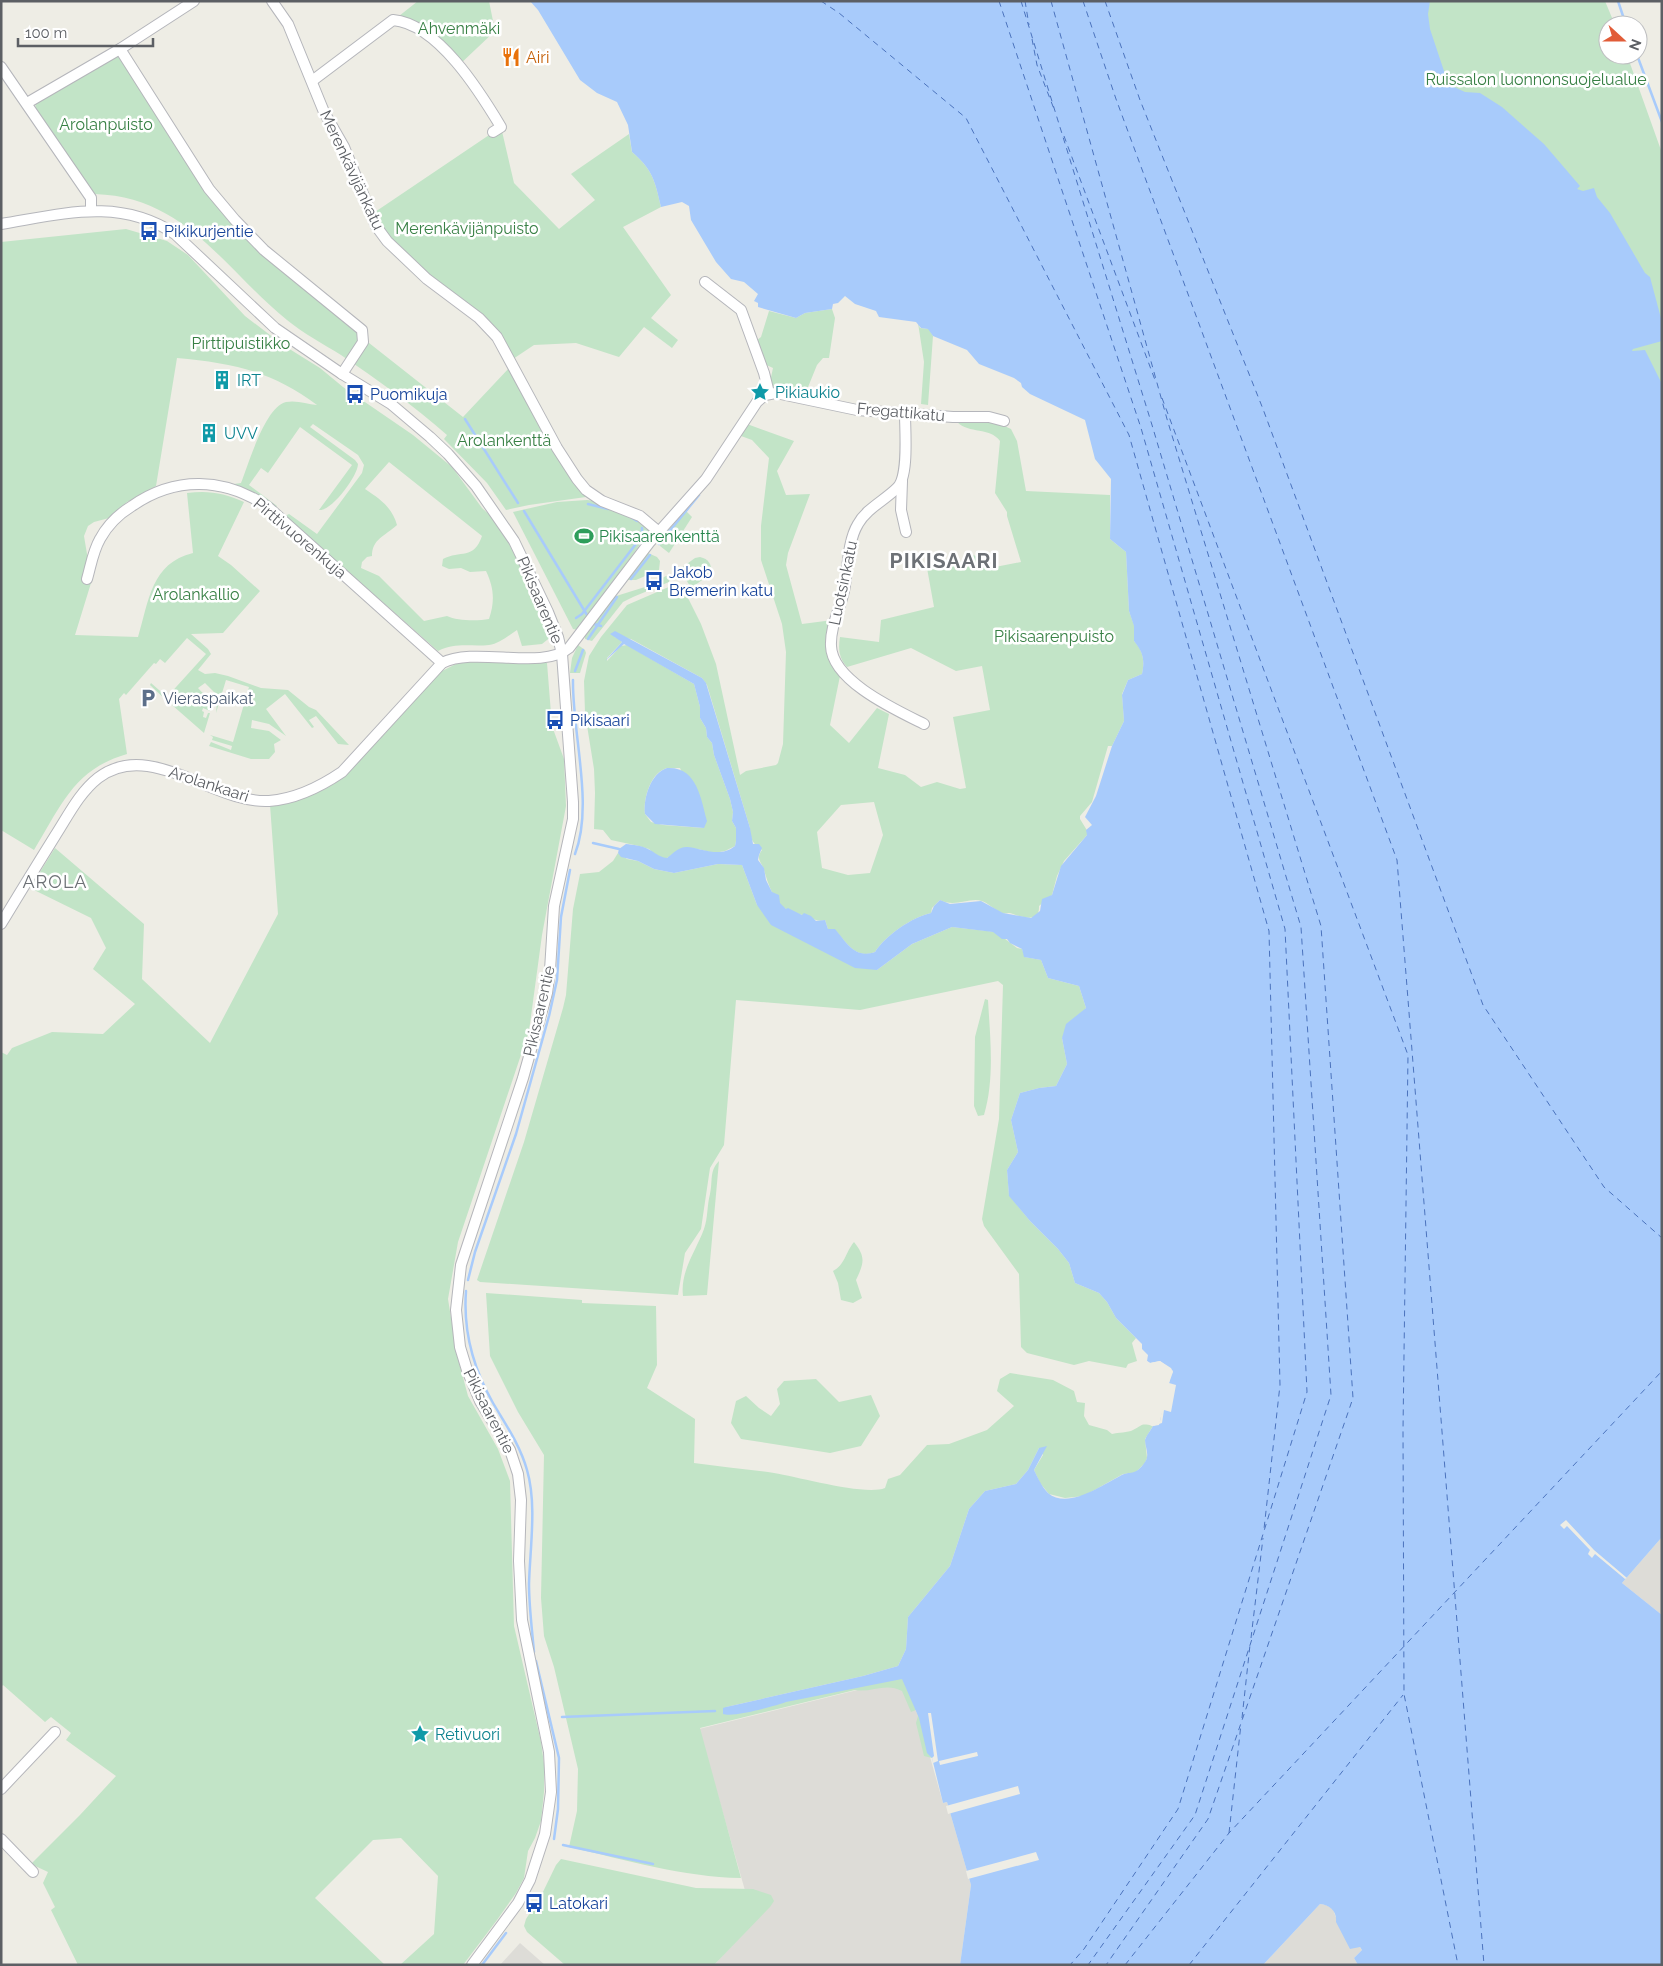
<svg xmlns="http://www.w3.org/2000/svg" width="1663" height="1966" font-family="Raleway,sans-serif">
  <rect width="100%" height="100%" fill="#eeede5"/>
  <g fill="#dddcd7">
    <path d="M1662,1537V1615L1622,1583Z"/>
    <path d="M902,1679L919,1718L943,1803L947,1802L971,1885L960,1965H714L754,1922L699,1729Z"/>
    <path d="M1320,1904L1326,1905L1333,1909L1336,1918L1362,1950L1354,1958L1358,1965H1263Z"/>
    <path d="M520,1943L545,1965H500Z"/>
  </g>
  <g fill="#c2e4c7" fill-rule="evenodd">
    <path d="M418,1H489L495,31L458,66L434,40L394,20Z"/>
    <path d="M1398,1H1605L1615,25H1608V55H1627L1662,153V449L1434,107Z"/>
    <path d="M120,54L208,191L348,321L364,339L463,417L512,365L557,448L593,496L529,505L506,510L487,483L444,439L447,435C414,406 378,380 341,355C323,344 303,333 287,320C224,269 186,197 95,194L37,113L35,103Z"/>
    <path d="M501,127L514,183L559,229L595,200L571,174L629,134L632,152C653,170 655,181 661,207L623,227L671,295L651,318L678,340L672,348L644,327L619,357L576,343L534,345L510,361L497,337L407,261L372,214Z"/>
    <path d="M126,229L167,241L188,255L245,316L283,345L320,368L343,387L413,435L452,467L482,508L493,518L504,534L537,598L552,636L542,644L522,646L517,630C509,635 499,644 489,645C471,647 456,642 438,651L285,516L289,514L317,534L362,473L364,465L358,455L313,424L310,427L355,460L358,464C358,476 331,512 319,510L352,465L300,427L268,473L261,468L249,485L277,506V507L255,493L234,484L241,483C249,463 265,407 286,402C297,400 307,404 317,405C272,371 232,363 177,358L156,486L127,502L109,518L94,522L88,526L84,536L88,560L82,580L91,583L75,635L138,637C149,601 151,563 193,553L187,493C208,490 225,493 244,502L218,556L231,565L260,591L223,633L191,634L208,649L211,654L198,670L205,674L215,673L228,676L261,688L288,690L309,707L316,710L349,745L338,744L316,716L309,720L314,727L312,728L285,694L266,709L286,736L269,724L252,720L251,728L269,731L281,740L274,744L275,752L269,759H251L209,746L211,742L231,750L232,746L212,740L213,737L210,735L233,742L249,687L226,680L216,713L217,702L215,697L216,694L205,683L198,688C206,697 212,699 210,711L203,708L202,711L204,712L203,717L206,718L208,713H210L204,733L172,705L178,699L172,696L168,700L169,703L150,685L151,683L167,697L206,654L187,638L165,663L160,659L156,664L154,663L126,695L124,693L119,699L127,754C74,769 61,806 34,850L1,830V242ZM389,462L482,536C474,560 460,550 443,559L442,566L449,569L461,568L470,572L486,571C494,588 495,601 489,619C478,621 457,621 447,616L424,621L379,576L361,568L362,562L367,557L372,556C372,539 385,536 397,525C392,507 380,499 365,489Z"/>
    <path d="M832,309L835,318L829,358H823L817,365L806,392L772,387L770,382L773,368L762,363L756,341L761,337L769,311L796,318L805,313Z"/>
    <path d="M918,323L920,328L929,329L933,336L928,405L921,404L924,362Z"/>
    <path d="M958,420L996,422L1011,429L1017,441L1026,491L1110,495V539L1126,552L1129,611L1134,625V641C1143,651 1145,660 1142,674L1128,680L1122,694L1124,721L1112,746H1108L1092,802L1080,816V819L1088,832L1087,835L1064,861L1057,876L1052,895L1039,906C1040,925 1019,916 1010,913C1006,913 1005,914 1002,913C995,910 988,903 982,901C969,897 955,908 940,900L932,908L931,913C912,917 885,936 875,952C855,960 846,941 834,929H828L825,920C817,922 814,919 806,916C800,914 794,913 788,910C774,904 768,883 764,870C762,862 755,859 762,850C753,844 750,839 750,828L707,685L702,678L631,639L614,637L618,638L622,642L607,658V661L621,646L627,645L694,684L700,707V718L706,728L707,737L712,743L714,755L730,799L733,812L732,821L736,828V841L735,846L725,851L714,853L698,849L682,848L667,858H663L657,856L649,849L639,846L611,840L603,830L594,829L595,793L594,769L585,713L584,681L589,656L601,637L627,605L671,586L674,585L682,594H686L701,624L716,664L740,775L746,771L776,765L778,763L783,744L786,652L782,624L761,560V526L769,458L752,440L741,436L747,424L794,441L777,471L786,495L810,494L788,553L786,565L802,624L833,620C828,643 822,657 840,676L830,725L849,743L877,708L889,714L878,768L905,775L921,787L937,782L960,789L966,788L953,717L990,710L982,666L956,671L911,648L847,667C839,658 838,649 840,637L879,642L881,620L934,607L927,568L963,561L974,555L990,568L1021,562L1007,516V512L995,493L1000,441C990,427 969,434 957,422ZM667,768H680L704,828L663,825L651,822L645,814C643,798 651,772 667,768ZM874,802L883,835L870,873L848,875L822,868L817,832L841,805Z"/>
    <path d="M587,500L595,501L644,522L649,532L578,630L573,629L513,512L557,502Z"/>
    <path d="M686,511L692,517L669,553L660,546L659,541Z"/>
    <path d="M648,553L657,557L660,561L659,570L636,580H628V578Z"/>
    <path d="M700,557C709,559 711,564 712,573L691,588L680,569L695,558Z"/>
    <path d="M666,576L670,578L669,582L633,597L623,602L592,641L585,639V635L613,597L645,587Z"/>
    <path d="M578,645L585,650L586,653L580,673H570L572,658Z"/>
    <path d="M467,662L547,663L552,726L564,759L566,806L542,935L529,1031L458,1242L448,1299L457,1355L468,1396L498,1449L510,1481L514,1626L541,1742L544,1764V1792L541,1821L535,1838L528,1851L524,1878L516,1893L497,1920L463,1965H400L434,1934L438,1876L401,1838L373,1840L315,1898L385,1965H78L51,1910L55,1907L43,1883L48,1872L31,1864L80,1815L116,1776L66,1740L71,1733L51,1717L45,1722L3,1685L1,1687V1052L7,1055L12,1048L52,1032L103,1034L135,1004L93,969L106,948L91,918L30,888L55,848L144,924L142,979L210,1043L278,914L270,805C299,799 317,796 341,779L438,673L458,663Z"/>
    <path d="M618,853L627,859L638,861L654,869L674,873L718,864L742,865L757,905L877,970L912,944L952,927L996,932L1017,948L1022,949L1025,957L1041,960L1048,978L1079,986L1086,1008L1062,1038L1067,1064L1056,1086L1039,1088L1020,1093L1011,1120L1018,1152L1007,1170L1009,1195L1030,1221L1058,1249L1069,1263L1075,1283L1099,1293L1107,1302L1116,1318L1136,1338L1132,1343L1137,1361L1128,1364L1126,1368L1089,1361L1074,1365L1027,1353L1021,1347L1019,1274L984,1226L982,1219L999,1119L1003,985L998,981L860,1010L736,1000L724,1145L710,1168L701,1229L685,1253L678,1295L480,1282L477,1280L524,1142L563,1008L566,995L573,909L580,874L599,872L613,861Z"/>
    <path d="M985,999L988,1000C990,1037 995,1078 984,1115L978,1116L974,1106L975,1037Z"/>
    <path d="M719,1161L707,1295L683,1296C680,1271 696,1251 704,1229C708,1218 707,1205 710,1194C713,1181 709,1171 719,1161Z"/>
    <path d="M854,1242C866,1257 864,1263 856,1280L862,1298L853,1303L841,1300L838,1283L833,1271C845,1265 845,1253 854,1242Z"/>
    <path d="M486,1293L582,1300V1303L656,1306L657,1365L647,1388L695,1419L694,1463C721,1467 748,1469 774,1473C799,1477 865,1496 885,1488L888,1479L900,1475L927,1445L949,1444L987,1430L1014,1406L997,1391L1000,1379L1010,1373L1053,1380L1074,1391L1077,1402L1085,1403L1084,1416L1089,1425L1107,1430L1112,1434C1118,1432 1128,1433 1133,1430C1143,1425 1141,1423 1153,1426L1145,1439L1147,1458L1145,1463L1135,1473L1123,1474L1084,1496L1065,1498L1049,1494L1040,1483L1034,1470L1043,1455L1039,1448L1028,1470L1016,1484L985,1491L969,1509L950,1566L908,1617L906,1649L898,1666L863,1676L726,1707L773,1704L901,1676L916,1699L932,1758L924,1756L916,1723L918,1716L916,1710L911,1712L902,1691C886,1682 871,1693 855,1690L700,1728L741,1878C683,1877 626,1860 569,1847L577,1811L578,1769L554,1667L544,1636L541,1598L544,1455L518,1412L490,1356Z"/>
    <path d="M816,1379L839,1402L871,1395L880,1416L861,1446L830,1453L741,1439L731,1423L736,1401L746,1396L759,1408L771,1416L780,1404L777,1389L784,1381Z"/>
    <path d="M561,1859L696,1888L753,1889L771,1895L774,1901L770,1907L714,1965H565L527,1932L524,1926L526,1919L541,1896L556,1865Z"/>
  </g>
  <g fill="#a8cbfb">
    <path d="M530,1H1430L1428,14L1430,29L1447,80L1454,87L1465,92L1480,93L1502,107L1544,144L1580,186L1577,189L1583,191L1594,188L1597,197L1610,213L1645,273L1650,277L1662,322V341L1633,349L1632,351L1645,350L1662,384V1537L1622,1583L1662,1615V1965H1358L1354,1958L1362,1950L1360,1947L1350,1949L1336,1922C1337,1911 1330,1905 1320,1904L1263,1965H960L971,1885L947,1802L943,1803L932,1758L927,1753L919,1718L902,1679L786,1702C775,1706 733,1718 723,1714V1708L726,1707L863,1676L898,1666L906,1649L908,1617L950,1566L969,1509L985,1491L1016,1484L1028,1470L1039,1448L1047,1446L1034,1470C1038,1478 1042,1487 1048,1493C1068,1510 1102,1485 1120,1476C1130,1470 1135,1477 1145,1462C1150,1455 1145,1447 1145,1440C1146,1436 1151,1430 1153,1426L1159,1425L1171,1375L1173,1371L1160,1361L1150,1363L1147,1361L1148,1355L1142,1349V1344L1116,1318L1107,1302L1099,1293L1075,1283L1069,1263L1058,1249L1030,1221L1009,1196L1007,1170L1018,1152L1011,1120L1020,1093L1039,1088L1056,1086L1067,1064L1062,1038L1066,1024L1086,1008L1079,986L1048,978L1041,960L1024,957L1022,949L1010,943L1007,939H1002L993,932L952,927L912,944L877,970L855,968L771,925L757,905L742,865L718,864L674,873L654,869L638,861L621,857L618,853L619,849L626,844C633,845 641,845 648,849C655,852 658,857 667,858C673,853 680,846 688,847C704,849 720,858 735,846L736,841V828L732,821L733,812L730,799L714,755L712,743L707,737L706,728L700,718V707L694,684L624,644L605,661L622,642L610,634L615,631L702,678L706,683L750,828L753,844H759L762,848L759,855L758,860L764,868L766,880L772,892L779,895L780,903L786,909L788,908L802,915L804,913L811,916L816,921L825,920L828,929H835C847,943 855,959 875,952C885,936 912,917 931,913L934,906L940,900L950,904L981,901L1003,913L1031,918L1040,911L1042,899L1052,895L1061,866L1087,835L1086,830L1092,825L1085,817L1096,796L1112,746L1124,721L1122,695L1128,680L1142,674C1145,660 1143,652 1134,641V626L1129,611L1126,552L1110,539L1111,479L1095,459L1085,420L1030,394L1022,387L1021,383L1014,378L979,364L967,350L933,336L928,329L921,328L916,322L879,317L876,311L855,304L845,296L838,303L833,304L832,309L805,313L796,318L758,307V303L754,301L758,294L744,282L731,279L716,262L691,220L689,206L682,202L661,207C655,181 653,170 632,152L628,125L617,102L597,93L580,80L538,10Z"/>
    <path d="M667,768C697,766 701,799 707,821L704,828L655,824L645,814C643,798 651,773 667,768Z"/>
  </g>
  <g fill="#eeede5">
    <path d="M1147,1361L1150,1363L1160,1361L1171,1368L1173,1372L1169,1383L1176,1385L1171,1412L1164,1410L1162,1423L1153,1426H1150L1160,1421L1168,1375L1170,1371L1160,1364L1149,1365L1144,1362Z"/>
    <path d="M1566,1520L1594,1550L1627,1578L1625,1579L1595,1554L1592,1558L1588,1554L1590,1550L1567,1526L1564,1529L1560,1525Z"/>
    <path d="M928,1713H931L938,1761L933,1763L932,1758L934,1756Z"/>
    <path d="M977,1752L978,1756L940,1765L939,1761Z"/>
    <path d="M1018,1786L1020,1794L948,1814L946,1806Z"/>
    <path d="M1036,1852L1039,1860L968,1879L966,1871Z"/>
  </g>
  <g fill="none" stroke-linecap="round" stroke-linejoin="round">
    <g stroke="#a8cbfb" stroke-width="2.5">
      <path d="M1618,1L1626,25"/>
      <path d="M1637,55L1662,122"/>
      <path d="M465,419L518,503"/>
      <path d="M588,504L608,509"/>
      <path d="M524,511L587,615"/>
      <path d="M632,518L637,521"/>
      <path d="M659,544L699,495"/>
      <path d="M631,579L650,555"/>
      <path d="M576,618L582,614L642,536V528"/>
      <path d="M594,624L601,626"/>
      <path d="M588,639L617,597"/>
      <path d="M575,671L583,650"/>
      <path d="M573,680C572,733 594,805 575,854"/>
      <path d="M593,843L619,849"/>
      <path d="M468,1280L475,1252L516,1134L549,1016L557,980L561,917L570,870"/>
      <path d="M466,1291C463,1331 473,1368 493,1403C506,1425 520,1445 527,1470C537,1504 530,1548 529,1584C529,1606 532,1629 534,1652"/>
      <path d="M536,1661L559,1758L558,1809L554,1839"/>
      <path d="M562,1717L715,1711"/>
      <path d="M563,1845L653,1864"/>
      <path d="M482,1965L506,1933"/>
    </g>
    <g stroke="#4b73bd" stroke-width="1" stroke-dasharray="6 5" stroke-linecap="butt">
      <path d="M821,1L839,13L966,118L1129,435L1269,931L1280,1385L1264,1529"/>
      <path d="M999,1L1141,428L1285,929L1307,1392L1178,1809L1084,1949L1070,1965"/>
      <path d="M1021,1L1152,425L1301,927L1331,1395L1195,1815L1088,1965"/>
      <path d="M1025,1L1029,25"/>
      <path d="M1051,1L1167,419L1321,926L1353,1398L1208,1819L1106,1965"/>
      <path d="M1083,1L1116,99L1397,860L1484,1965"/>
      <path d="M1105,1L1140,100L1263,409L1483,1005L1604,1187L1662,1238"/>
      <path d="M1032,39L1037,65L1054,109"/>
      <path d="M1064,136L1155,380"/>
      <path d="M1162,398L1408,1055L1403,1430L1404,1694L1458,1965"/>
      <path d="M1251,1638L1263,1538"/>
      <path d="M1242,1718L1250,1645"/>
      <path d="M1229,1833L1241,1724"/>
      <path d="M1125,1965L1229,1833L1662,1371"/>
      <path d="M1189,1965L1403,1695"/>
    </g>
    <g stroke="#b5b6bb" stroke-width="12">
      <g id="minor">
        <path d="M272,1L288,24L324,112L344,147L376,226L387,241L427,279L479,318L497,337L557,448L577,479L586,490L602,501L640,516L659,532"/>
        <path d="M120,49L209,189L235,220L264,250L362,330L363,342L342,374"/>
        <path d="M1,67L91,198V211"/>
        <path d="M312,81L393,20C438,24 480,92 501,127L493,132"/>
        <path d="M27,103L120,49L194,1"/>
        <path d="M1,224C63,214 119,197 175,234L275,328L342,374L391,404L430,437L448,454L476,486L514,541L548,612L558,637L562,654L573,802V819L554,906L550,970L547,993L523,1078L461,1265L456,1310L460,1347L467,1370L480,1401L510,1450L518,1474L521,1500L519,1561L522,1620L549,1752L551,1792L545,1834L530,1880L518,1903L472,1965"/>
        <path d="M705,282L741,310L764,373L769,393"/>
        <path d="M905,414C905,431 909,477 897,488C885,500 866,509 858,524C847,542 848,571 844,591C840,609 830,627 831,646C832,681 896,710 924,724"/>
        <path d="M902,481L901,510L906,532"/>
        <path d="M87,579C91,565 93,551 100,539C107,526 119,514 132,506C175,476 224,477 268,507L442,663"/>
        <path d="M1,924C19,894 37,865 55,836C68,816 79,793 98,778C150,738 213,804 269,801C296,799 320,787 342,772L442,663C475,646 542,671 569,648L649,543L706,479L757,402L765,395L776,393L857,410L953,417H989L1004,421"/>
        <path d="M1,1789L55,1732"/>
        <path d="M1,1839L33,1872"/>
      </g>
    </g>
    <use href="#minor" stroke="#fff" stroke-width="10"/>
  </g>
  <defs>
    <g id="restaurant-bare" transform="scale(1.5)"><path d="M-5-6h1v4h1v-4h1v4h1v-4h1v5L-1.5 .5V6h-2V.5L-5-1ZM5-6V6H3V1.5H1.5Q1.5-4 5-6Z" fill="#e8710a" stroke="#fff" stroke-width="2.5" paint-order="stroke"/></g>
    <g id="bus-bare" transform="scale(1.5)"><path d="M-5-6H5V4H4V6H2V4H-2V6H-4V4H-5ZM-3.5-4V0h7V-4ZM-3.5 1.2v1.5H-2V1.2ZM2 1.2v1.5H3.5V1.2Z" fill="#1a4fb4" stroke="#fff" stroke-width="2.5" paint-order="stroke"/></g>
    <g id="building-bare" transform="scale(1.5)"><path d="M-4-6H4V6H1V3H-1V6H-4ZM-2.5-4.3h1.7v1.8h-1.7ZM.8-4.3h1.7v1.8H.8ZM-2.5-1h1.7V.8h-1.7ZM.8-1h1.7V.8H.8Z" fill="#0f9aa8" stroke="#fff" stroke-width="2.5" paint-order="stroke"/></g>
    <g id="sight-bare" transform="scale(1.5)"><path d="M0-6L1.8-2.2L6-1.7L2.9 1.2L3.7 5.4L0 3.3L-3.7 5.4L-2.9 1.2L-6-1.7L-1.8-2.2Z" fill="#0f9aa8" stroke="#fff" stroke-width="2.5" paint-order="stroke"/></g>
    <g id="stadium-bare" transform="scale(1.5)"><path d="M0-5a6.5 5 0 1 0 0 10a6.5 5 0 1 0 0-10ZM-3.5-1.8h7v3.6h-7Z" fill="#2e9e5b" stroke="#fff" stroke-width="2.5" paint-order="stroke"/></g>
    <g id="parking-bare" transform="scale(1.5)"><path d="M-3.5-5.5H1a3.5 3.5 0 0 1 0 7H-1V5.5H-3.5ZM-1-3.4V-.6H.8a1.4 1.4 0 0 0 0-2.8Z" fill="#5c6f8a" stroke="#fff" stroke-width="2.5" paint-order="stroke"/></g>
  </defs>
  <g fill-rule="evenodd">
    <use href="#restaurant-bare" x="511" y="57"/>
    <use href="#bus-bare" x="149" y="231"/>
    <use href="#building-bare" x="222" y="380"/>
    <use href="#sight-bare" x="760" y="392"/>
    <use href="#bus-bare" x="355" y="394"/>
    <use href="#building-bare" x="209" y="433"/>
    <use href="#stadium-bare" x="584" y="536"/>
    <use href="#bus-bare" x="654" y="581"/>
    <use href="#parking-bare" x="148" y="698"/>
    <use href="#bus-bare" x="555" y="720"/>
    <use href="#sight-bare" x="420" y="1734"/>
    <use href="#bus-bare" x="534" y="1903"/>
  </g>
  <g text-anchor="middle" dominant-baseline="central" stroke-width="5" stroke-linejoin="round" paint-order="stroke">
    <g font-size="16" fill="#388045" stroke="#fff">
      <text x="459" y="28">Ahvenmäki</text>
      <text x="1536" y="79">Ruissalon luonnonsuojelualue</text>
      <text x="106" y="124">Arolanpuisto</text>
      <text x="467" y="228">Merenkävijänpuisto</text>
      <text x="241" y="343">Pirttipuistikko</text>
      <text x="504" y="440">Arolankenttä</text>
      <text x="196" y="594">Arolankallio</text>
      <text x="1054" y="636">Pikisaarenpuisto</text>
    </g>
    <g font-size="16" fill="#c56008" stroke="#fff" text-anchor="start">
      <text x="526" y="57">Airi</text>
    </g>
    <g font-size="16" fill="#5c5f64" stroke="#fff">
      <text transform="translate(352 170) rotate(65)">Merenkävijänkatu</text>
      <text transform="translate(901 412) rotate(5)">Fregattikatu</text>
      <text transform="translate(300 538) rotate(40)">Pirttivuorenkuja</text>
      <text transform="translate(843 583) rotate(-78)">Luotsinkatu</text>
      <text transform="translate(540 600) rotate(67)">Pikisaarentie</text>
      <text transform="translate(209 784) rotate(18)">Arolankaari</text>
      <text transform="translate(539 1011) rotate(-77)">Pikisaarentie</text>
      <text transform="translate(489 1411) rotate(63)">Pikisaarentie</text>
    </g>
    <g font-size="16" fill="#164399" stroke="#fff" text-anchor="start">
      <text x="164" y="231">Pikikurjentie</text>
      <text x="370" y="394">Puomikuja</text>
      <text x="669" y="572">Jakob<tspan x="669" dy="18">Bremerin katu</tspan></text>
      <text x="570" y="720">Pikisaari</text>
      <text x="549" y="1903">Latokari</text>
    </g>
    <g font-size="16" fill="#0d838f" stroke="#fff" text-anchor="start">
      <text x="237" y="380">IRT</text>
      <text x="775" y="392">Pikiaukio</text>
      <text x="224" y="433">UVV</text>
      <text x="435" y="1734">Retivuori</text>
    </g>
    <g font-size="16" fill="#27864d" stroke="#fff" text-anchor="start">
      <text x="599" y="536">Pikisaarenkenttä</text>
    </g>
    <g font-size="16" fill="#4e5e75" stroke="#fff" text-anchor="start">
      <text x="163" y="698">Vieraspaikat</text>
    </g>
    <g font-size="18" letter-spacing="1" fill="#6d7176" stroke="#fff">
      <text x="55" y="881">AROLA</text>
    </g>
    <g font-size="21" font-weight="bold" letter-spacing="1" fill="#6d7176" stroke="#fff">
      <text x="944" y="560">PIKISAARI</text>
    </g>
  </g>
  <rect width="1663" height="1966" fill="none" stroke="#5c5f64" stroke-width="5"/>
  <g transform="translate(1623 40) rotate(111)"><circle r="24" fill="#ffffff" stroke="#bebfc1"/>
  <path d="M0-4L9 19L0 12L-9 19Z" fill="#e15c38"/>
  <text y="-8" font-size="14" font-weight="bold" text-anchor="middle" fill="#5c5f64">N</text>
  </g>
  <path d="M18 38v8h135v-8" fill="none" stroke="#5c5f64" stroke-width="2.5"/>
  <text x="25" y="38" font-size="15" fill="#5c5f64" stroke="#ffffff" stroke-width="4" paint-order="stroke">100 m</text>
</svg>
